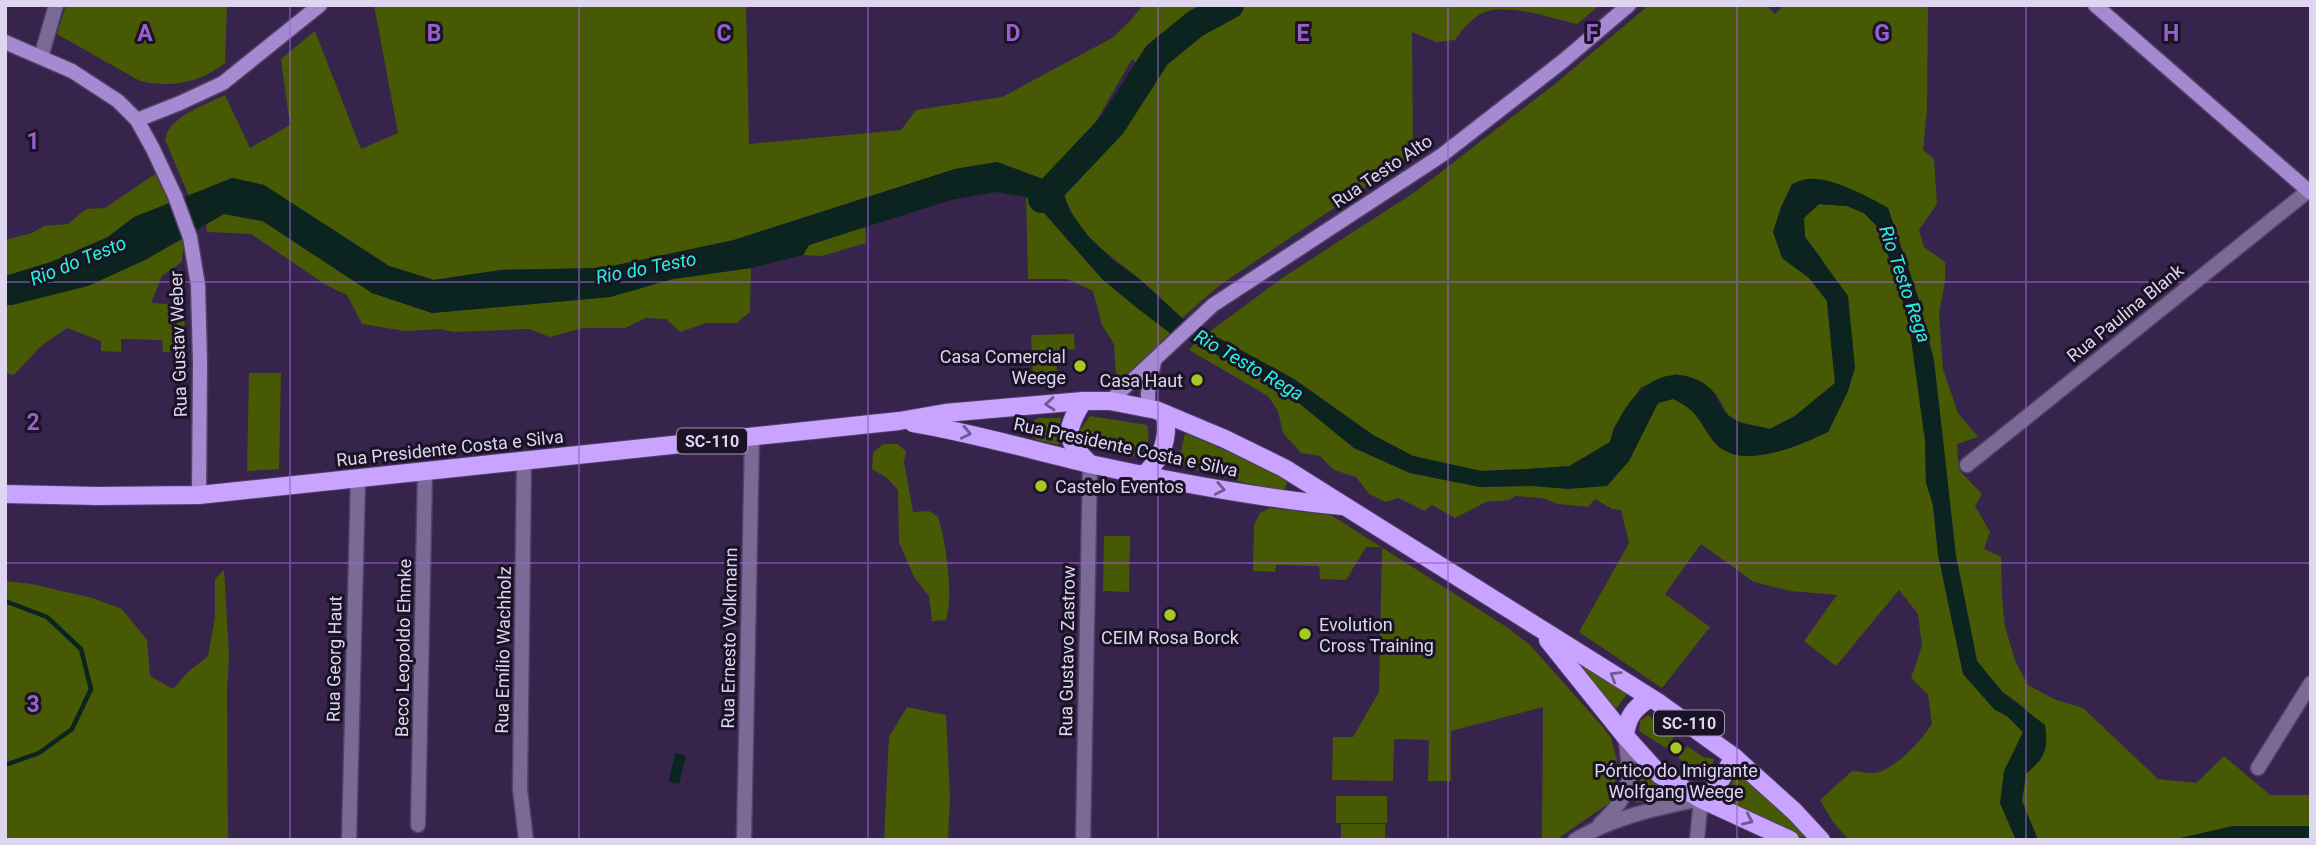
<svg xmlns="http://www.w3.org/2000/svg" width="2316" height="845" font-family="Roboto,sans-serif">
  <rect width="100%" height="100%" fill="#36244d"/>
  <g fill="#475903">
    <path d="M66,5H227L225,63C199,83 172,88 140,81L57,34Z"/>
    <path d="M374,5H746L749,144L901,130L916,110L1002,97L1112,38L1130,21L1143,5H1600L1577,24C1550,18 1516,5 1488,11C1475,14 1463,29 1455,40L1436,42L1412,32L1413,155L1220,285L1182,318C1168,305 1155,292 1141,280C1108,253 1079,238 1064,195L1072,184L1122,132L1154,79L1132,59L1094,125L1048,181L997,162L955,169L734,240L603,268L501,270L434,280L389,266L264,185L232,178L189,196L165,140C169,116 205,105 225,95L250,148L290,125L281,59L315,31L361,149L398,133Z"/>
    <path d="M1649,5H1766L1775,14L1784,5H1928L1927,110L1923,150L1934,159L1937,204L1919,230L1924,247L1945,262V282L1939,313L1943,369L1958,413L1978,437L1957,444L1959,470L1982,494L1975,506L1990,532L1984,549L2001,557L2002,598L2005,627L2016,663L2028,685L2054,699L2083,708L2158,779L2196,783L2224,756L2270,795H2311V826H2233L2172,840H2038L2022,801L2026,774L2041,760L2025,708L2003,692L1977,661L1956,556L1934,361L1918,297L1888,208L1808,179L1782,258L1809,278L1827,301L1835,383L1795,416L1770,429L1742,423L1728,415L1716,394L1702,382L1676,374L1641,387L1614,427L1610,442L1569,466L1528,469L1481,471L1413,456L1373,435L1294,379L1208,333L1282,278L1415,192L1555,84Z"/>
    <path d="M155,174L170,204L134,217L108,237L51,262L5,276V240L32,233L44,226L68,224L86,209L105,208Z"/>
    <path d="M1026,197L1038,206L1103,280L1170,333L1130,374L1116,377L1114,344L1102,325L1093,291L1067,279H1028Z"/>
    <path d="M1819,204L1847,206L1864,213L1876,225L1895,273L1909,324L1925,440L1926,482L1933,505L1938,554L1963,673L1994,709L2007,716L2023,732L2016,749L2000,803L2016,840H1849L1833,822L1820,800L1852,771C1860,771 1872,775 1879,772C1901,763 1919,743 1932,724L1928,695L1911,678L1922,646L1918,614L1899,590L1836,666L1804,641L1837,595L1790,591L1754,582L1701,544L1665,594L1710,627L1662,688L1579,632L1629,543L1621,510L1612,509L1595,499L1588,507L1558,504L1542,498L1515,496L1509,500L1486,502L1455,518L1432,505L1425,511L1398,498L1386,502L1369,494L1356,477L1334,470L1320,456L1301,453L1283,433L1278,411L1268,396L1189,350L1195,343L1283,390L1354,448L1410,473L1480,487L1531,486L1629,461L1658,403L1674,398C1679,402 1687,406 1692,411C1702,421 1708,437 1718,446C1746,470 1800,445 1828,432L1848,391L1855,367L1822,259L1805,237L1803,218Z"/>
    <path d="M224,214L262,221L372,293L432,313L610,297L673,279L751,268L750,312L737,323H706L680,332L666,319L646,318L625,328H583L550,337L529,329L453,332L441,329L405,331L362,324L347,295L326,285L251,234L207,232L206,224Z"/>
    <path d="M865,226L866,243L822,256L803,255L809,245Z"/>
    <path d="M184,238L182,262L162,276L151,303L184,305L185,352H163L162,340L121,339V352L101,351V341L67,328L41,346L14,375L5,373V305H12L145,260Z"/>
    <path d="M1074,334L1075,349L1055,351L1058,383L1033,385L1031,335Z"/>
    <path d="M249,373H281L279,469L247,471Z"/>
    <path d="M1090,416L1147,425C1150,438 1149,447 1141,457L1083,445L1080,430Z"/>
    <path d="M1038,418H1061L1058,432L1059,445L1037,440L1030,435V423Z"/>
    <path d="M1185,433L1289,478L1283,493L1178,465Z"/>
    <path d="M883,444H897L906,451L904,462L913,512L929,511L938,517C946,542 954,595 946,620L932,621L929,596L914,577L899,542L898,490L886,477L872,469L873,453Z"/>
    <path d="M1270,508L1331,515L1508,628L1529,644L1602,726L1611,738L1617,760L1615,789L1609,803L1556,840H1542L1543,707L1451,731V781H1428L1429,740L1394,739L1393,781L1332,780L1333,737H1353L1379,692L1382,547H1366L1346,580L1320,579L1319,566L1276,565L1275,572L1253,571L1254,525L1260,513Z"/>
    <path d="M1104,536H1130L1129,592L1103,591Z"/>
    <path d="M224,570L229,655L227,693L228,840H5V581L32,584L92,598L122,609L147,640L150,676L173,689L188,672L208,656L215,617V579Z"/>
    <path d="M1579,663L1627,694L1616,709L1578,665Z"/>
    <path d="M907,707L946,715L950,796L948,840H884L889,737Z"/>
    <path d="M1648,715L1675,736L1666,748L1639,731L1640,721Z"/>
    <path d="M1687,746L1703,757L1714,759L1709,774L1701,779L1694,770L1678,758Z"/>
    <path d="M1640,769L1667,794L1637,803L1634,800L1640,779Z"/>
    <path d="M1738,771L1806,832L1802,838L1721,797L1729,788Z"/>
    <rect x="1336" y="796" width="51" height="27"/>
    <rect x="1341" y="824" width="44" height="16"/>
  </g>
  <g fill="#0b2420">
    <path d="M997,162L1048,181L1064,195L1070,211L1088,236L1115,262L1139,279L1182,318L1294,379L1373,435L1413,456L1481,471L1528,469L1570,466L1610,442C1621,403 1658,356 1703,383C1718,392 1718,407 1729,416C1739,425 1757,425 1770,429L1795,416L1835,383L1827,301L1809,278L1782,258L1773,232L1781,207L1792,184C1797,182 1803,179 1809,179C1832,177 1869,197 1888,208L1918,297L1934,361L1956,556L1977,661L2002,692L2045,725C2049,751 2044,757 2026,774L2022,801L2038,840H2016L2000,803L2004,771L2023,732L2007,716L1994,709L1963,674L1938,554L1933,505L1926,483L1925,440L1909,324L1895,273L1876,225L1864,213L1847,206L1819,204L1804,218L1805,237L1848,296L1855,367L1848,391L1828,432C1800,445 1746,470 1718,446C1708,437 1702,421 1692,411C1687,406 1679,402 1673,399L1658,403L1629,461L1607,486L1568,489L1531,486L1480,487L1410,473L1354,448L1283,390L1195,343L1170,333L1137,308L1103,280L1038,206L1026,197L996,192L951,200L809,245L803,255L751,268L673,279L610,297L432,313L372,293L263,221L224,214L145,260L88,286L12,305H5V276L51,262L108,237L134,217L232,178L264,185L389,266L434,280L501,270L603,268L734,240L955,169Z"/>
    <path d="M675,753L686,756L679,784L669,782Z"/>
    <path d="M2233,826H2311V840H2172Z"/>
  </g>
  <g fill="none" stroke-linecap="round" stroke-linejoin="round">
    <path stroke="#0b2420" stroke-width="4.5" d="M5,601L47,617L81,649L91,689L72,729L39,753L5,765"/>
    <path stroke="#0b2420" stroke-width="28" d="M1042,199L1112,125L1157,55L1195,24L1230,5"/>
    <g stroke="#514067" stroke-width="17">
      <g id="street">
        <path d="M41,57L56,5"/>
        <path d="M524,461L520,789L526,840"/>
        <path d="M1967,465L2308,191"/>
        <path d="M2258,768L2311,683"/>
        <path d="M1600,824C1634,793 1631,779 1625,736"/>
        <path d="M418,825L425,472"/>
        <path d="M349,840L358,479"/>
        <path d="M744,840L752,437"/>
        <path d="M1083,840L1090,463"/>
        <path d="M1575,840C1614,817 1657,808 1701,799L1697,840"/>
      </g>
    </g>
    <g stroke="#514067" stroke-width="17">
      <g id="secondary">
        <path d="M2095,5L2311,193"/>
        <path d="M5,42L72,71L118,101L137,120L153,149L175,196L190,237L198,285L200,363L199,495"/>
        <path d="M137,120L180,103L223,83L320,5"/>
        <path d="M1110,401L1213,305L1442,155L1563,61L1629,5"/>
        <path d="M1148,408V393L1154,362"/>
      </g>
    </g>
    <g stroke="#514067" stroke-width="20">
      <g id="primary">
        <path d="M1083,401C1066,429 1063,438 1087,461"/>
        <path d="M913,423C973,433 1031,450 1090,464C1173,482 1258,498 1342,506"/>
        <path d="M1145,474C1163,457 1169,438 1165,414"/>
        <path d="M5,494L97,496L199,495L899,421L945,413L1083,401H1110L1156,410L1225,439L1284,468L1659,703L1734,757L1795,812L1821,840"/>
        <path d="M1548,640L1625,736L1660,775L1701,799L1790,840"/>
        <path d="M1625,736C1627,717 1634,708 1650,698"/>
        <path d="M1701,799L1720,781L1734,757"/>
      </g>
    </g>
    <use href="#street" stroke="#7b6a96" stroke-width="14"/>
    <use href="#secondary" stroke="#a68ad1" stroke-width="14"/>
    <use href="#primary" stroke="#c8a3ff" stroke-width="18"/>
  </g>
  <defs><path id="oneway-chevron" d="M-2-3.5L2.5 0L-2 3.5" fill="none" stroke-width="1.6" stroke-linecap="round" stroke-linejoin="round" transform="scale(1.75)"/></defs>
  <g stroke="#715a92">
    <use href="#oneway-chevron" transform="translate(1050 404) rotate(175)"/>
    <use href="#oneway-chevron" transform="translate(966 433) rotate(13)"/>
    <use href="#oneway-chevron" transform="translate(1220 489) rotate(11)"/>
    <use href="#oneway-chevron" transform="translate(1615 676) rotate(-148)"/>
    <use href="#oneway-chevron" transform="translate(1748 820) rotate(24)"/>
  </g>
  <path fill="none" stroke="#995fcd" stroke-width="2" stroke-opacity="0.55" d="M290,5V840M579,5V840M868,5V840M1158,5V840M1448,5V840M1737,5V840M2026,5V840M5,282H2311M5,563H2311"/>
  <g fill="#a5c823" stroke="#1a1225" stroke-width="2.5">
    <circle cx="1080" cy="366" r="7"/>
    <circle cx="1197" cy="380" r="7"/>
    <circle cx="1041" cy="486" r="7"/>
    <circle cx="1170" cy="615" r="7"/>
    <circle cx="1305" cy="634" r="7"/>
    <circle cx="1676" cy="748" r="7"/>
  </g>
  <g text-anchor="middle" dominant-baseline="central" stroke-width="6" stroke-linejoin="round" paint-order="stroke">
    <g fill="#1a1225" stroke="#a39ab2" stroke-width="2">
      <rect x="677" y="428.5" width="70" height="25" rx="5"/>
      <rect x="1654" y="710.5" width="70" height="25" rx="5"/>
    </g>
    <g font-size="16" font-weight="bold" fill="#ded5ef">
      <text x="712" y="441">SC-110</text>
      <text x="1689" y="723">SC-110</text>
    </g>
    <g font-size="18" fill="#ded5ef" stroke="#1a1225">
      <text transform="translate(1382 171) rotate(-34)">Rua Testo Alto</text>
      <text transform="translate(2125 313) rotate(-39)">Rua Paulina Blank</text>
      <text transform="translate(178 344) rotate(-92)">Rua Gustav Weber</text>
      <text transform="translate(1126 447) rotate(12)">Rua Presidente Costa e Silva</text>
      <text transform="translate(450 448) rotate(-6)">Rua Presidente Costa e Silva</text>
      <text transform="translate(729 638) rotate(-89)">Rua Ernesto Volkmann</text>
      <text transform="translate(403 648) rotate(-89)">Beco Leopoldo Ehmke</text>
      <text transform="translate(503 650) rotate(-89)">Rua Emílio Wachholz</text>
      <text transform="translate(1067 651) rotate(-89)">Rua Gustavo Zastrow</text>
      <text transform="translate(334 659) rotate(-89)">Rua Georg Haut</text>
    </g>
    <g font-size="18" fill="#ded5ef" stroke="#1a1225" text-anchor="end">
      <text x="1066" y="356">Casa Comercial<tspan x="1066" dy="21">Weege</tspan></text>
      <text x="1183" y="380">Casa Haut</text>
      <text x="1055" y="486" text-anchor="start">Castelo Eventos</text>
      <text x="1319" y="624" text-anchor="start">Evolution<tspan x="1319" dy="21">Cross Training</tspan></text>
      <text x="1170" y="637" text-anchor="middle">CEIM Rosa Borck</text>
      <text x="1676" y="770" text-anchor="middle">Pórtico do Imigrante<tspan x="1676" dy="21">Wolfgang Weege</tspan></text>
    </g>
    <g font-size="19" font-style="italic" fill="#28f1d9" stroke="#1a1225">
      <text transform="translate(78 261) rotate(-22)">Rio do Testo</text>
      <text transform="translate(646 268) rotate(-11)">Rio do Testo</text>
      <text transform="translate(1905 284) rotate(71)">Rio Testo Rega</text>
      <text transform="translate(1249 365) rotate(30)">Rio Testo Rega</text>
    </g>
  </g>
  <g font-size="23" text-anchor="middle" font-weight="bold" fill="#995fcd" stroke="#1a1225" stroke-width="6" stroke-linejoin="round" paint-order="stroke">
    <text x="145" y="41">A</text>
    <text x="434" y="41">B</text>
    <text x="724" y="41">C</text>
    <text x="1013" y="41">D</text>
    <text x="1303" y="41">E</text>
    <text x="1592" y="41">F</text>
    <text x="1882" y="41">G</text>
    <text x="2171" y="41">H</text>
    <text x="33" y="149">1</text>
    <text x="33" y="430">2</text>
    <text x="33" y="712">3</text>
  </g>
  <rect width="2316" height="845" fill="none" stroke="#ded5ef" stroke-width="14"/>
</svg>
